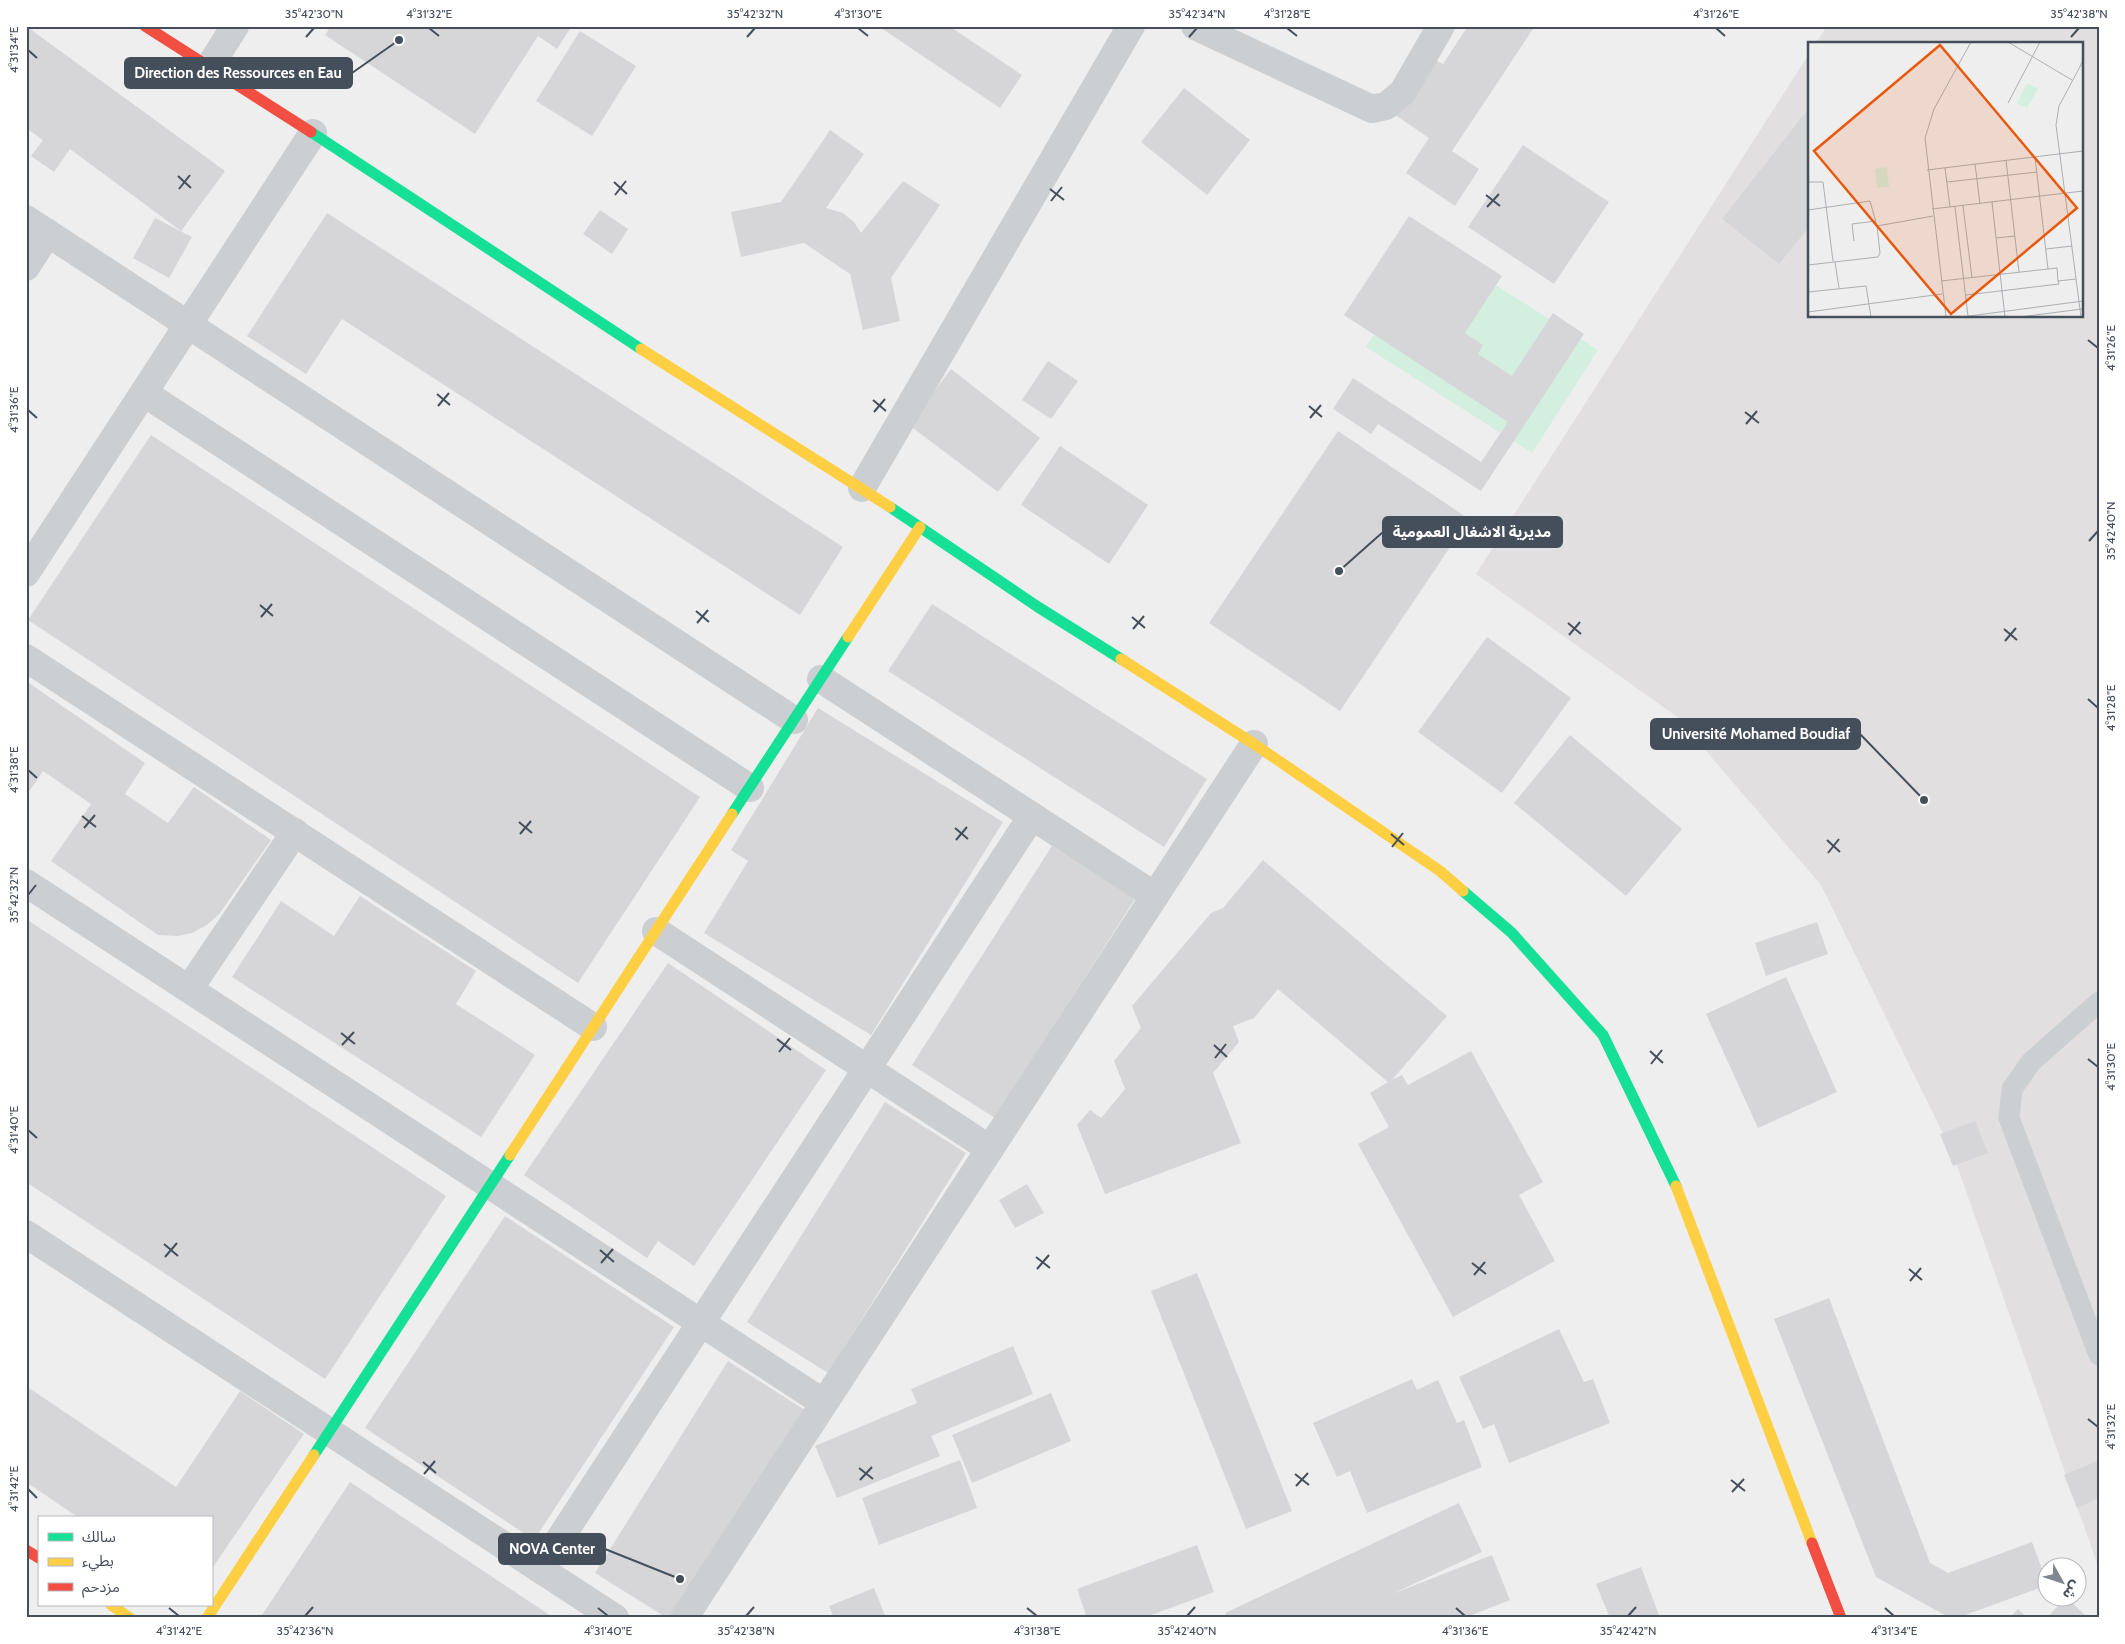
<svg xmlns="http://www.w3.org/2000/svg" width="2125" height="1644" font-family="Cabin,'Noto Sans Arabic',sans-serif">
  <rect width="100%" height="100%" fill="#efeeee"/>
  <path fill="#e1dfe0" d="M1827,26H2099V1569L1953,1154L1821,885L1676,716L1476,574L1809,54V316H2081V44H1815Z"/>
  <path fill="#d2efdf" d="M1431,244L1598,350L1532,453L1366,347Z"/>
  <g fill="#d6d6d9">
    <path d="M26,26L225,171L181,231L70,149L54,172L31,156L43,140L26,128Z"/>
    <path d="M331,26H572L557,49L538,36L475,134L325,35Z"/>
    <path d="M878,26H949L1022,75L1000,108Z"/>
    <path d="M1468,26H1535L1452,151L1479,169L1455,206L1406,173L1429,138L1394,114L1431,58L1443,64Z"/>
    <path d="M580,31L636,66L592,136L536,101Z"/>
    <path d="M1184,88L1250,140L1207,195L1141,142Z"/>
    <path d="M1809,108V227L1779,264L1722,219Z"/>
    <path d="M830,130L864,154L826,208L843,213L854,222L861,233L903,181L940,205L891,278L900,321L863,330L850,274L804,243L741,257L731,212L781,202Z"/>
    <path d="M1523,145L1609,202L1554,284L1468,227Z"/>
    <path d="M600,210L628,229L612,254L583,234Z"/>
    <path d="M327,213L843,547L800,615L342,319L306,374L247,336Z"/>
    <path d="M1409,216L1502,276L1465,333L1483,345L1478,354L1512,376L1553,313L1584,334L1481,491L1378,424L1371,434L1333,409L1353,378L1481,462L1508,422L1344,315Z"/>
    <path d="M155,218L192,237L169,278L133,258Z"/>
    <path d="M1048,361L1078,381L1051,419L1022,400Z"/>
    <path d="M951,369L1040,438L998,492L909,425Z"/>
    <path d="M1338,431L1469,519L1340,711L1209,623Z"/>
    <path d="M151,435L700,797L578,983L28,620Z"/>
    <path d="M1060,446L1148,505L1109,564L1021,505Z"/>
    <path d="M932,604L1207,779L1164,847L888,671Z"/>
    <path d="M1487,637L1571,698L1502,793L1418,732Z"/>
    <path d="M26,681L145,763L125,794L168,823L194,787L271,840L220,913L207,925L192,933L177,936L158,935L51,861L91,804L43,771L26,796Z"/>
    <path d="M818,708L1003,822L871,1035L704,933L748,861L731,850Z"/>
    <path d="M1570,735L1682,829L1626,896L1514,803Z"/>
    <path d="M1052,846L1135,899L995,1118L912,1065Z"/>
    <path d="M1263,860L1447,1016L1392,1080L1402,1075L1408,1085L1471,1051L1543,1182L1519,1195L1555,1261L1453,1317L1358,1144L1389,1127L1370,1093L1388,1082L1278,989L1254,1018L1233,1026L1239,1042L1213,1073L1241,1143L1105,1194L1077,1125L1090,1110L1101,1118L1125,1089L1114,1061L1141,1028L1132,1006L1211,913L1223,908Z"/>
    <path d="M360,896L476,971L456,1004L535,1055L481,1137L232,977L281,901L334,936Z"/>
    <path d="M26,919L446,1196L325,1379L26,1182Z"/>
    <path d="M1817,922L1828,954L1766,976L1755,943Z"/>
    <path d="M668,963L826,1070L694,1266L658,1241L647,1258L524,1175Z"/>
    <path d="M1786,977L1837,1092L1758,1128L1706,1014Z"/>
    <path d="M885,1102L966,1153L828,1373L747,1322Z"/>
    <path d="M1975,1121L1988,1153L1953,1166L1940,1134Z"/>
    <path d="M1027,1184L1044,1213L1015,1228L999,1200Z"/>
    <path d="M505,1216L674,1327L534,1540L365,1428Z"/>
    <path d="M1197,1273L1292,1511L1246,1529L1151,1291Z"/>
    <path d="M1829,1298L1930,1563L1948,1573L2032,1542L2048,1585L1957,1618H1950L1876,1577L1774,1319Z"/>
    <path d="M1559,1329L1584,1382L1593,1379L1610,1423L1509,1463L1494,1424L1483,1429L1459,1377Z"/>
    <path d="M1013,1346L1033,1394L931,1436L940,1456L837,1498L815,1446L917,1403L911,1389Z"/>
    <path d="M728,1361L805,1410L674,1618H667L595,1573Z"/>
    <path d="M1412,1379L1417,1390L1438,1380L1457,1423L1464,1420L1482,1467L1367,1513L1350,1471L1337,1477L1313,1423Z"/>
    <path d="M26,1386L176,1487L240,1391L304,1434L211,1570V1518H79L26,1482Z"/>
    <path d="M1051,1393L1071,1441L972,1483L952,1435Z"/>
    <path d="M960,1460L977,1508L879,1545L862,1498Z"/>
    <path d="M2099,1460V1498L2077,1508L2064,1475Z"/>
    <path d="M350,1482L554,1618H260Z"/>
    <path d="M1459,1503L1482,1552L1392,1594L1492,1555L1510,1600L1464,1618H1227L1225,1613Z"/>
    <path d="M1197,1545L1214,1592L1143,1618H1087L1077,1589Z"/>
    <path d="M1641,1567L1660,1618H1610L1596,1584Z"/>
    <path d="M874,1588L886,1618H834L829,1606Z"/>
    <path d="M2066,1597L2088,1618H2047Z"/>
    <path d="M2018,1609L2027,1618H2009Z"/>
  </g>
  <g fill="none" stroke-linecap="round" stroke-linejoin="round">
    <path stroke="#cccfd2" stroke-width="21" d="M2099,1002L2031,1062L2012,1089L2009,1118L2099,1355"/>
    <g stroke="#cccfd2" stroke-width="28">
      <path d="M1195,26L1372,109L1386,106L1403,92L1441,26"/>
      <path d="M210,66L235,26"/>
      <path d="M26,219L794,720"/>
      <path d="M26,267L48,233"/>
      <path d="M144,393L750,788"/>
      <path d="M862,488L1131,26"/>
      <path d="M26,573L313,133"/>
      <path d="M26,658L593,1027"/>
      <path d="M821,679L1155,896"/>
      <path d="M26,883L824,1403"/>
      <path d="M656,931L990,1149"/>
      <path d="M189,989L295,832"/>
      <path d="M26,1234L615,1618"/>
      <path d="M540,1569L1032,816"/>
      <path d="M684,1618L1254,744"/>
    </g>
    <g stroke="#16e098" stroke-width="11">
      <path d="M311,132L641,349"/>
      <path d="M890,507L1038,607L1121,659"/>
      <path d="M732,814L848,637"/>
      <path d="M1463,891L1512,933L1603,1035L1676,1186"/>
      <path d="M314,1455L510,1155"/>
    </g>
    <g stroke="#ffcf43" stroke-width="11">
      <path d="M641,349L890,507"/>
      <path d="M848,637L920,527"/>
      <path d="M1121,659L1254,744L1440,871L1463,891"/>
      <path d="M510,1155L732,814"/>
      <path d="M1676,1186L1812,1543"/>
      <path d="M111,1605L130,1618"/>
      <path d="M207,1618L314,1455"/>
    </g>
    <g stroke="#f24e42" stroke-width="11">
      <path d="M145,26L311,132"/>
      <path d="M1812,1543L1841,1618"/>
      <path d="M26,1550L39,1558"/>
    </g>
  </g>
  <path fill="none" stroke="#454f5b" stroke-width="2" d="M429,28L439,36M858,28L868,36M1287,28L1297,36M1716,28L1725,36M306,37L314,28M747,37L755,28M1189,37L1197,28M2071,37L2079,28M28,50L37,58M178,176L191,188M614,182L627,194M179,189L190,175M1050,189L1064,200M615,195L626,181M1486,195L1500,206M1051,201L1062,187M1487,207L1499,194M2088,340L2098,348M437,394L450,405M873,400L886,411M438,406L449,393M1309,406L1322,417M28,410L37,418M874,412L885,399M1745,412L1759,423M1310,418L1321,405M1746,424L1757,411M2089,541L2098,531M260,605L273,616M696,611L709,622M261,617L272,604M1132,617L1145,628M697,623L708,610M1568,623L1581,634M1133,629L1144,616M2004,629L2017,640M1569,635L1580,622M2005,641L2016,628M2088,699L2098,708M28,770L37,778M82,816L96,827M519,822L532,833M84,828L95,815M955,828L968,839M520,834L531,821M1391,834L1404,845M956,840L967,827M1827,840L1840,852M1392,847L1403,833M1828,853L1839,839M28,895L36,885M341,1033L355,1044M777,1039L791,1050M342,1045L354,1032M1214,1045L1227,1057M1650,1051L1663,1063M779,1052L790,1038M1215,1058L1226,1044M2088,1059L2098,1067M1651,1064L1662,1050M28,1130L37,1138M164,1244L178,1256M600,1250L614,1262M165,1257L177,1243M1036,1257L1050,1268M601,1263L613,1249M1472,1263L1486,1274M1037,1269L1049,1255M1909,1269L1922,1280M1474,1275L1485,1262M1910,1281L1921,1268M2088,1419L2098,1427M423,1462L436,1473M859,1468L873,1479M424,1474L435,1461M1295,1474L1309,1485M860,1480L872,1467M1731,1480L1745,1491M1296,1486L1308,1473M28,1489L37,1498M1732,1492L1744,1479M169,1608L179,1616M598,1608L608,1616M1027,1608L1037,1616M1456,1608L1465,1616M1885,1608L1894,1616M305,1616L313,1607M746,1616L754,1607M1187,1616L1195,1607M1628,1616L1636,1607"/>
  <g transform="translate(1808 42)">
    <rect width="275" height="275" fill="#efeeee"/>
    <path d="M219,41L230,47L219,66L209,61ZM79,125L81,145L69,146L67,127Z" fill="#d2efdf"/>
    <path fill="none" stroke="#abaeb3" stroke-width="1" d="M200,0L264,38M200,61L232,0M227,115L240,227M198,118L211,230M167,122L172,162M137,126L142,165M119,128L275,109M0,140H15L25,219M139,140L229,130M184,160L197,275M155,164L164,236M147,165L160,274M124,167L275,149M0,168L62,159L69,184L72,211L70,215L0,223M69,184L125,174M188,196L207,194M46,199L44,182L68,179M238,207L264,204M27,220L31,246M133,239L249,226L250,239M0,250L58,244L63,275M158,253L251,242L250,239L268,237M0,270L134,252M138,275L117,96L126,67L163,0M154,275L275,259M212,275L274,267M273,275L248,83L251,64L275,19"/>
    <path fill="#e8590c" fill-opacity="0.15" stroke="#e8590c" stroke-width="2.5" d="M132,3L269,166L143,272L6,109Z"/>
    <rect width="275" height="275" fill="none" stroke="#454f5b" stroke-width="2.5"/>
  </g>
  <path fill="none" stroke="#454f5b" stroke-width="2" d="M399 40L352 73M1339 571L1383 532M1924 800L1860 734M680 1579L605 1549"/>
  <g fill="#454f5b" stroke="#fff" stroke-width="2">
    <circle cx="399" cy="40" r="5"/>
    <circle cx="1339" cy="571" r="5"/>
    <circle cx="1924" cy="800" r="5"/>
    <circle cx="680" cy="1579" r="5"/>
  </g>
  <g fill="#454f5b" stroke="#454f5b" stroke-width="2">
    <rect x="125" y="58" width="227" height="30" rx="5"/>
    <rect x="1383" y="517" width="179" height="30" rx="5"/>
    <rect x="1651" y="719" width="209" height="30" rx="5"/>
    <rect x="499" y="1534" width="106" height="30" rx="5"/>
  </g>
  <g font-size="15" text-anchor="middle" font-weight="bold" fill="#fff">
    <text x="238" y="78">Direction des Ressources en Eau</text>
    <text x="1472" y="537">مديرية الاشغال العمومية</text>
    <text x="1756" y="739">Université Mohamed Boudiaf</text>
    <text x="552" y="1554">NOVA Center</text>
  </g>
  <rect width="2125" height="1644" fill="none" stroke="#ffffff" stroke-width="55"/>
  <rect x="38" y="1516" width="175" height="90" fill="#ffffff" stroke="#b5b9bd"/>
  <rect x="48" y="1533" width="25" height="8" fill="#16e098" stroke="#b5b9bd"/>
  <text x="82" y="1542" font-size="15" fill="#454f5b">سالك</text>
  <rect x="48" y="1558" width="25" height="8" fill="#ffcf43" stroke="#b5b9bd"/>
  <text x="82" y="1566" font-size="15" fill="#454f5b">بطيء</text>
  <rect x="48" y="1583" width="25" height="8" fill="#f24e42" stroke="#b5b9bd"/>
  <text x="82" y="1592" font-size="15" fill="#454f5b">مزدحم</text>
  <g transform="translate(2062 1582) rotate(130)"><circle r="24" fill="#ffffff" stroke="#b5b9bd"/>
  <path d="M0-4L9 19L0 12L-9 19Z" fill="#80878e"/>
  <text y="-8" font-size="14" font-weight="bold" text-anchor="middle" fill="#454f5b">ش</text>
  </g>
  <rect x="28" y="28" width="2070" height="1588" fill="none" stroke="#454f5b" stroke-width="2"/>
  <g font-size="12" text-anchor="middle" fill="#454f5b">
    <text x="314" y="18">35°42'30"N</text>
    <text x="429" y="18">4°31'32"E</text>
    <text x="755" y="18">35°42'32"N</text>
    <text x="858" y="18">4°31'30"E</text>
    <text x="1197" y="18">35°42'34"N</text>
    <text x="1287" y="18">4°31'28"E</text>
    <text x="1716" y="18">4°31'26"E</text>
    <text x="2079" y="18">35°42'38"N</text>
    <text transform="translate(14 50) rotate(-90)" y="4">4°31'34"E</text>
    <text transform="translate(2111 348) rotate(-90)" y="4">4°31'26"E</text>
    <text transform="translate(14 410) rotate(-90)" y="4">4°31'36"E</text>
    <text transform="translate(2111 531) rotate(-90)" y="4">35°42'40"N</text>
    <text transform="translate(2111 708) rotate(-90)" y="4">4°31'28"E</text>
    <text transform="translate(14 770) rotate(-90)" y="4">4°31'38"E</text>
    <text transform="translate(14 895) rotate(-90)" y="4">35°42'32"N</text>
    <text transform="translate(2111 1067) rotate(-90)" y="4">4°31'30"E</text>
    <text transform="translate(14 1130) rotate(-90)" y="4">4°31'40"E</text>
    <text transform="translate(2111 1427) rotate(-90)" y="4">4°31'32"E</text>
    <text transform="translate(14 1489) rotate(-90)" y="4">4°31'42"E</text>
    <text x="179" y="1635">4°31'42"E</text>
    <text x="305" y="1635">35°42'36"N</text>
    <text x="608" y="1635">4°31'40"E</text>
    <text x="746" y="1635">35°42'38"N</text>
    <text x="1037" y="1635">4°31'38"E</text>
    <text x="1187" y="1635">35°42'40"N</text>
    <text x="1465" y="1635">4°31'36"E</text>
    <text x="1628" y="1635">35°42'42"N</text>
    <text x="1894" y="1635">4°31'34"E</text>
  </g>
</svg>
